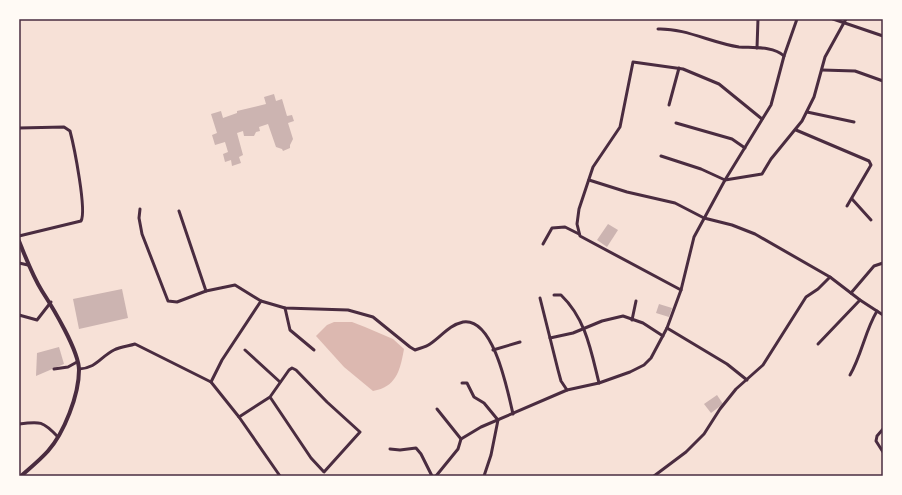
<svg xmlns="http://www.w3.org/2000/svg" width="902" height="495" font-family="'Nunito Sans',sans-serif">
  <rect width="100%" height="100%" fill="#f7e1d7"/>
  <path fill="#dcb8b0" d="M334,322H352L365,327L393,339L404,349C400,371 396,387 373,391L344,367L316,336L327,325Z"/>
  <g fill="#ccb4b1">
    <path d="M274,94L276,101L282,99L287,116L292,115L294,121L288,123L293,139L290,145V148L283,151L282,149L276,147L268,124L259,127L260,131L256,132L254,136H244L243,131L237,133L243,155L239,157L241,163L232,166L231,160L225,162L223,154L228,152L225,142L215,145L212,135L217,133L211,114L221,111L223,118L237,113V111L266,104L264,97Z"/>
    <path d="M608,224L618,230L607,247L597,240Z"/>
    <path d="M122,289L128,318L79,329L73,299Z"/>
    <path d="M659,304L672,308L669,317L656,313Z"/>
    <path d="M59,347L64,364L36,376L37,353Z"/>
    <path d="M717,395L723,404L711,413L704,404Z"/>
  </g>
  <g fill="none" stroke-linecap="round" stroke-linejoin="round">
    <g stroke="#4a2c40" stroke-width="3">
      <path d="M833,19L883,36"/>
      <path d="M658,29C685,28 712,43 739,47C753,48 773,46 784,56"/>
      <path d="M757,48L758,19"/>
      <path d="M822,70L855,71L883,81"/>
      <path d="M669,105L679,68"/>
      <path d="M807,112L854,122"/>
      <path d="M676,123L732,139L745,148"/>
      <path d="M19,128L64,127L70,131C74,146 87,211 81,221L19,236"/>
      <path d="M796,130L869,161L871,165L847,206"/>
      <path d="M661,156L701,169L725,180L762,174L771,159L802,121L814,97L825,57L846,19"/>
      <path d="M589,180L627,192L675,203L704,218L732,225L755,234L830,277L860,300L883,315"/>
      <path d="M852,199L871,220"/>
      <path d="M140,209L139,218L142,234L168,301L177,302L206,291L235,285L261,301L285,308L348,310L373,317L410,347L415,350C420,348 426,347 430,344C441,337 449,325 463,322C494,317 508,393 513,414"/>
      <path d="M179,211L206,291"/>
      <path d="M543,244L552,228L565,227L579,234"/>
      <path d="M19,263L28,265"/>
      <path d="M681,290L580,236L577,224L579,209L593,167L620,127L633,62L683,69L719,84L762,119"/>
      <path d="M851,293L874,266L883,263"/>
      <path d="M554,295H561C586,319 591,351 599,383"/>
      <path d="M540,298L558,370L561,381L567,390"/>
      <path d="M285,308L290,330L314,350"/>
      <path d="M19,315L37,320L51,302"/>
      <path d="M632,320L636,301"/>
      <path d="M667,328L727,364L747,380"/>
      <path d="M550,338L573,333L602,321L623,316L643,323L663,336"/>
      <path d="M818,344L860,300"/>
      <path d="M245,350L280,382"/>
      <path d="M493,350L520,342"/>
      <path d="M54,369L68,367L77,362"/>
      <path d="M79,369C97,368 100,357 114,350C120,347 129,346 135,344L211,382L239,417L280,476"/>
      <path d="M850,375C862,354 865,331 877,311"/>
      <path d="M211,382L222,360L261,301"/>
      <path d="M462,383H467L474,397L484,403L498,420L491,455L484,476"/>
      <path d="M437,409L461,439"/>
      <path d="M239,417L270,397L289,370L292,368L296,370L327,402L360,432L324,472L311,458L270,397"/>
      <path d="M19,424C40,421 43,421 58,437"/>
      <path d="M883,429L877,436L876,441L883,452"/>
      <path d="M390,449L400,450L416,448L421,454L432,476"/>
      <path d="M436,476L458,449L461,439L481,427L567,390L599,383L630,372L644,365L651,358L667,328L681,290L694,237L725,180L771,105L784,56L797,19"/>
      <path d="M654,476L686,452L704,434L720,409L736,389L763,365L806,297L818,289L830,277"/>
    </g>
    <path stroke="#4a2c40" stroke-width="4" d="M19,241C26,258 32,275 42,291C53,308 79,351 79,370C79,395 64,433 48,451C40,460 30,468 21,476"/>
  </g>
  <rect width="902" height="495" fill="none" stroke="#fffaf5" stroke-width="40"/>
  <rect x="20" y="20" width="862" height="455" fill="none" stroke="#4a2c40" stroke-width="1.5"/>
</svg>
